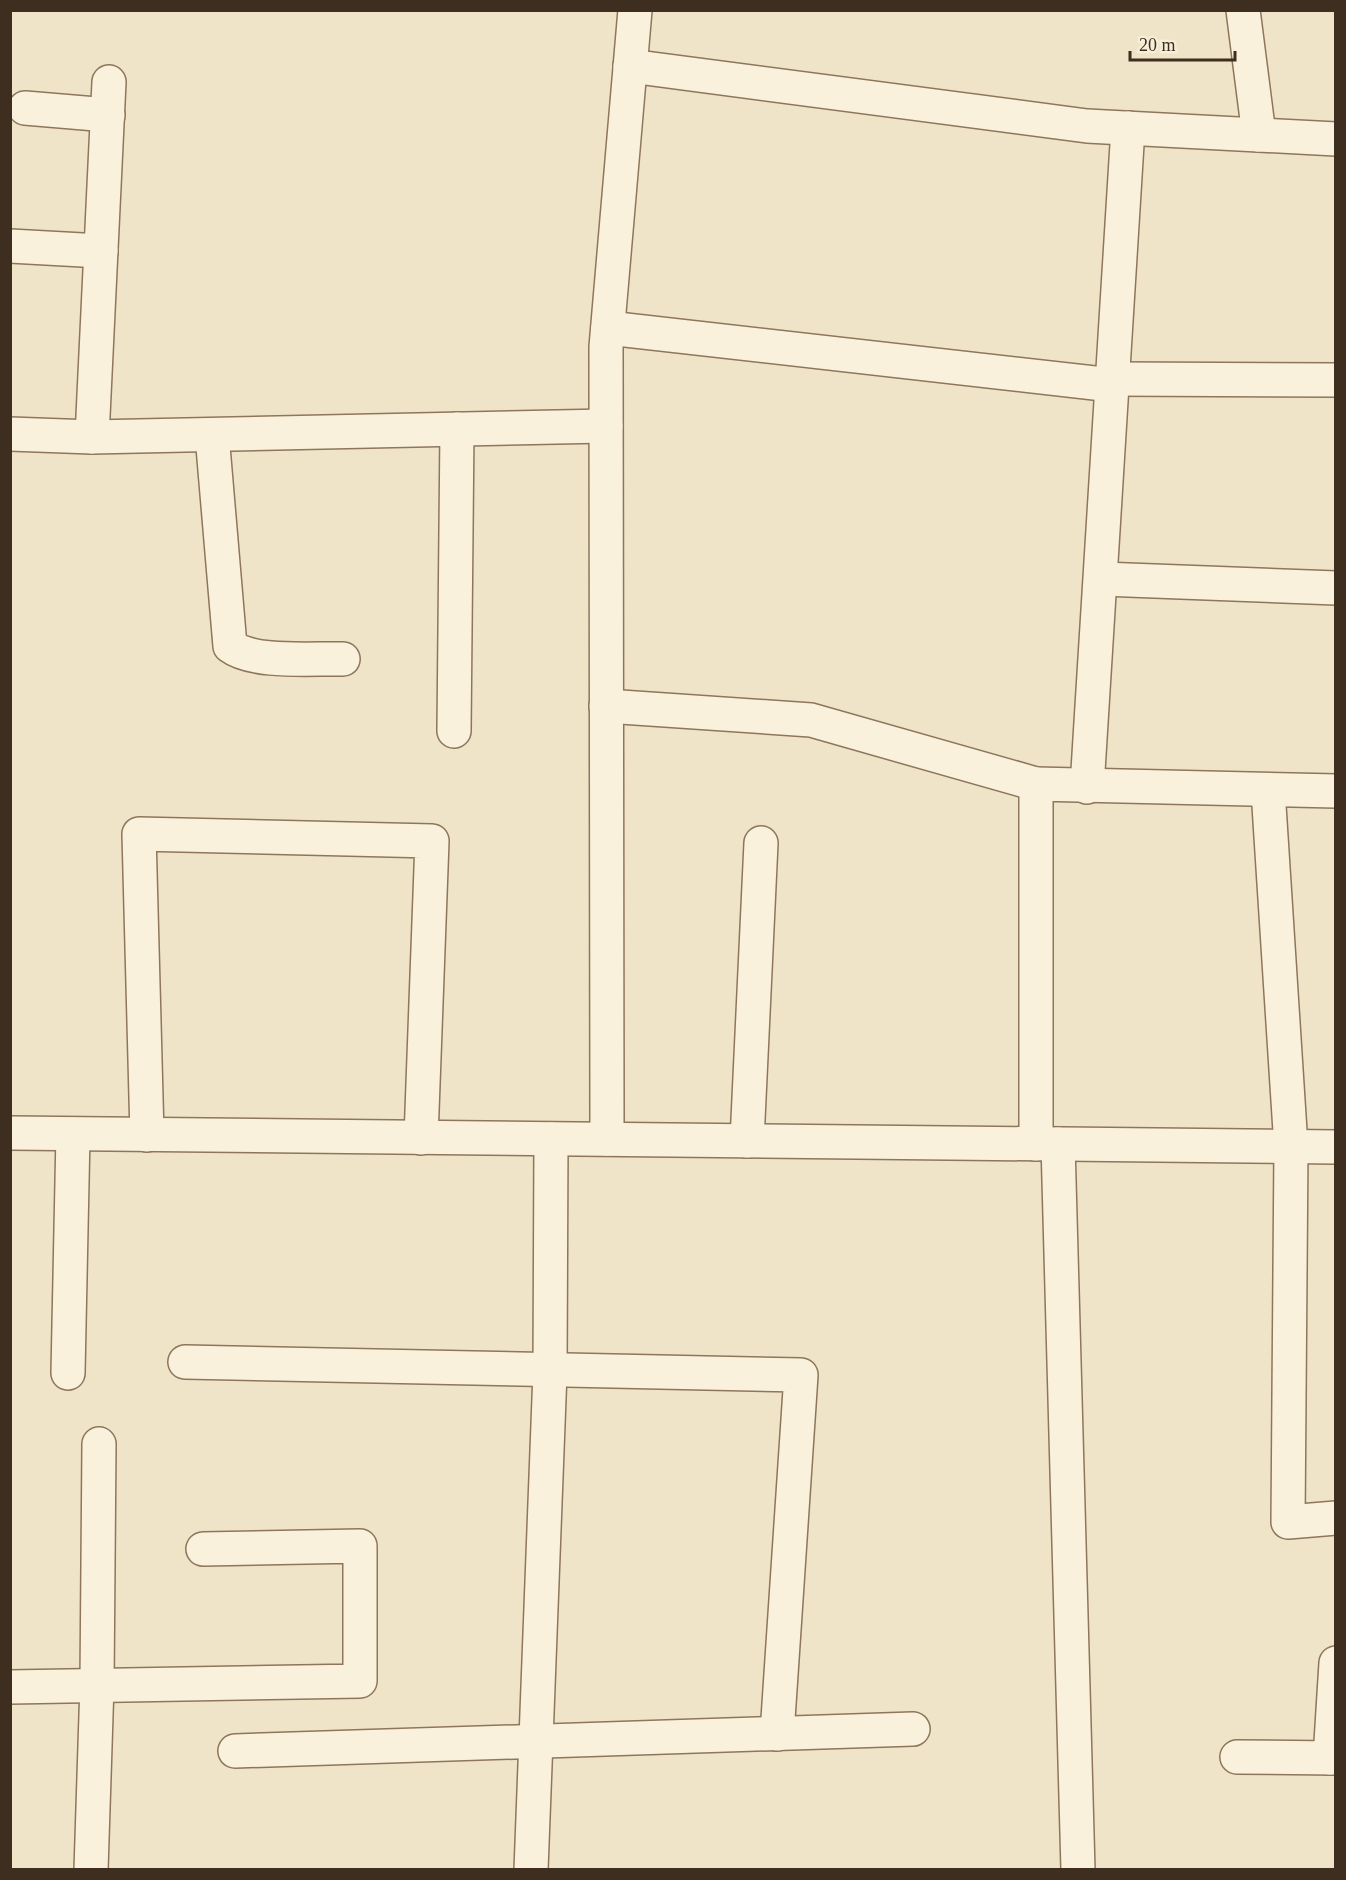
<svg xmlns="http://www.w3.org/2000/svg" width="1346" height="1880" font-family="Georgia,serif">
  <rect width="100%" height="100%" fill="#f0e4c8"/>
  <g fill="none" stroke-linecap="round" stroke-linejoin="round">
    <g stroke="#8d765c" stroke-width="36">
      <g id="street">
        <path d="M1243,10L1259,135"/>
        <path d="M630,66L1087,126L1336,139"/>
        <path d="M25,108L108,115"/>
        <path d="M10,246L101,251"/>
        <path d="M608,328L1112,385"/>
        <path d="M1113,379L1336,380"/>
        <path d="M10,434L92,437L606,426"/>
        <path d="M212,435L230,646C254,664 313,658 343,659"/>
        <path d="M92,437L109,82"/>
        <path d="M1102,579L1336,588"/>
        <path d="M606,706L811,720L1036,784"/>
        <path d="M454,731L457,429"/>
        <path d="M1087,787L1128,128"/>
        <path d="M1268,790L1291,1147L1288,1522L1336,1518"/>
        <path d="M10,1133L1336,1147"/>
        <path d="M147,1135L139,834L432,841L421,1138"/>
        <path d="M607,1139L606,347L635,10"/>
        <path d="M747,1141L761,843"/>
        <path d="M1036,1144V784L1336,791"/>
        <path d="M1058,1144L1078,1870"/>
        <path d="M185,1362L801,1375L777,1734"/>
        <path d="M68,1373L73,1134"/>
        <path d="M10,1687L360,1681V1546L203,1549"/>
        <path d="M235,1751L913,1729"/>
        <path d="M1237,1757L1336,1758"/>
        <path d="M1330,1758L1336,1663"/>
        <path d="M91,1870L97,1684L99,1444"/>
        <path d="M531,1870L550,1372L551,1139"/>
      </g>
    </g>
    <use href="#street" stroke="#faf1dc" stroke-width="33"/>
  </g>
  <rect width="1346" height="1880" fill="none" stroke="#3d2e20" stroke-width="24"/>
  <path d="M1130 51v9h105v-9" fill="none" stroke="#3d2e20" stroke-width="3"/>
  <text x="1139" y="51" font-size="18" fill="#3d2e20" stroke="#f7eed8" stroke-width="4.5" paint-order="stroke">20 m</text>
</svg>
